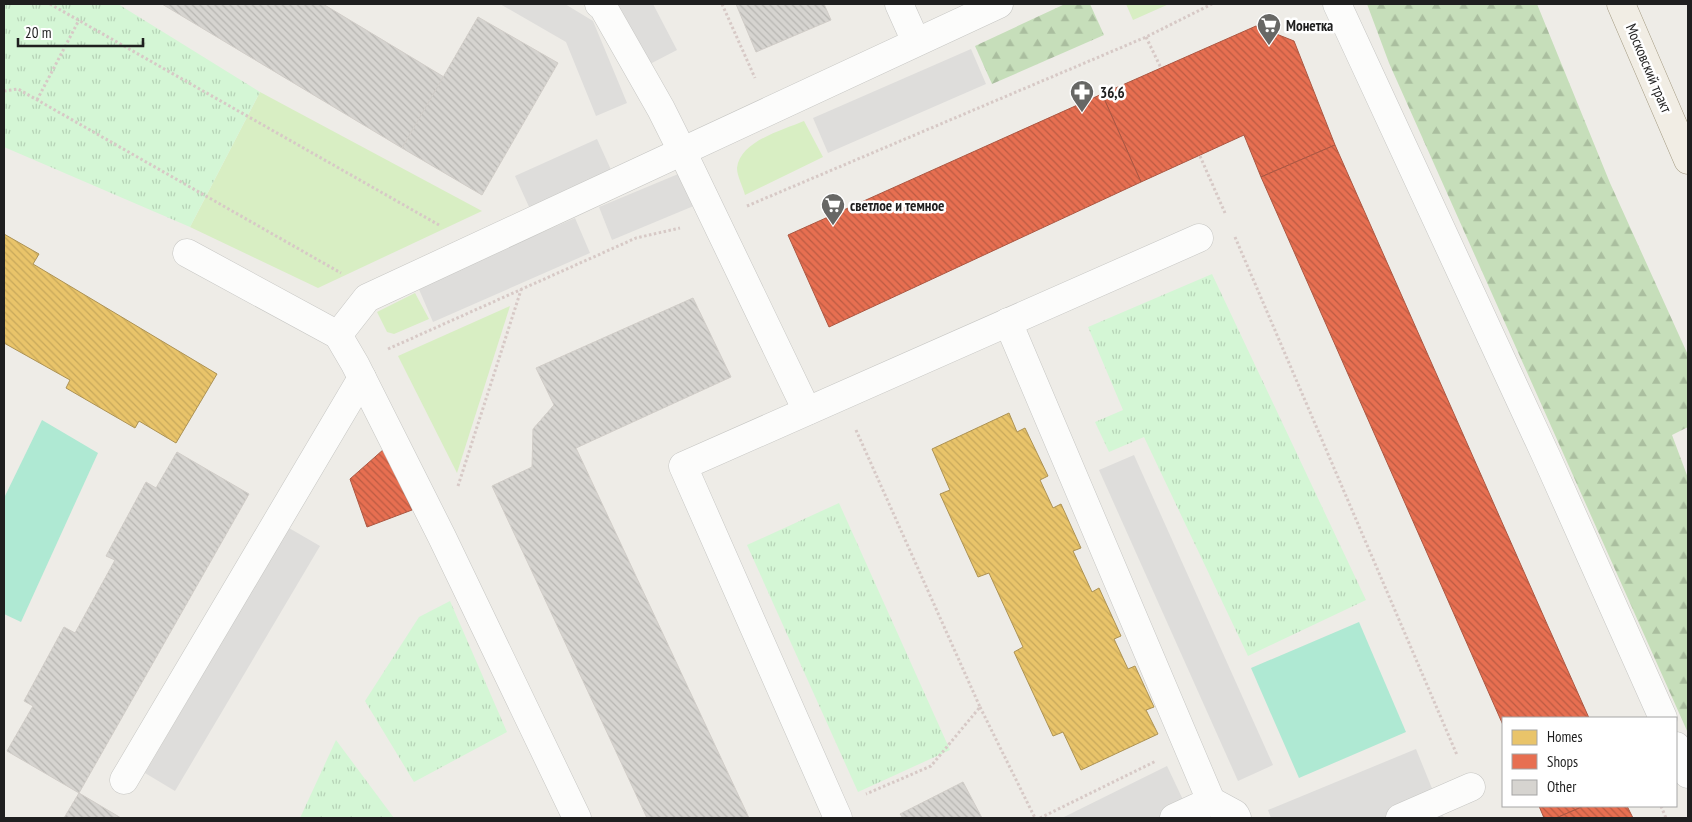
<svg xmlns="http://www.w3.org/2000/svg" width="1692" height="822" font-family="'PT Sans Narrow',sans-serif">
  <defs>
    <pattern id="forest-firs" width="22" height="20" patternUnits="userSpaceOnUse" patternTransform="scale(1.25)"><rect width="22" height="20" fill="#c6deba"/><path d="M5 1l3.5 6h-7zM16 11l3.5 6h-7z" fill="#aabe9f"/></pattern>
    <pattern id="park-tufts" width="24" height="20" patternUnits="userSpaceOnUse" patternTransform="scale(1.25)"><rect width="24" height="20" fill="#d4f6d5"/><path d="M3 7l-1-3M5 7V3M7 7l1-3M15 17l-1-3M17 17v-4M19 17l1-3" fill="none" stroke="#b6d2b6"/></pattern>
    <pattern id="homes-back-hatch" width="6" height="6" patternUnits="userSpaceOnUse" patternTransform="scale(1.25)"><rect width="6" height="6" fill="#e9c46a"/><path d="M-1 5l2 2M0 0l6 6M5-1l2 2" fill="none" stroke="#c7a85b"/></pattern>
    <pattern id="shops-back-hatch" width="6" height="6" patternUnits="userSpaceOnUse" patternTransform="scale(1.25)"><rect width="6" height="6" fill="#e76f51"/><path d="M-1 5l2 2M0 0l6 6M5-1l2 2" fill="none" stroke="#bb5b43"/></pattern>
    <pattern id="building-back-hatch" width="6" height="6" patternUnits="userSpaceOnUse" patternTransform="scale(1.25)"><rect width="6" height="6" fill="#d6d4d0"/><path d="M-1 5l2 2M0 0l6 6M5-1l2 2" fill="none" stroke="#b7b6b2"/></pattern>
  </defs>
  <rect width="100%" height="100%" fill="#eeece7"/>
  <g fill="#d8eec3">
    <path d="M1126,4H1169L1133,20Z"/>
    <path d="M260,92L482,211L318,288L190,227Z"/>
    <path d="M804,121L823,157L745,195C743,187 737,176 737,168C740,141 783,130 804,121Z"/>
    <path d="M415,293L429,319L394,334L387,332L377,312Z"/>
    <path d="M510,306L457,473L398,356Z"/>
  </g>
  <g fill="url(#forest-firs)">
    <path d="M1065,4H1090L1104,35L992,84L975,46Z"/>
    <path d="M1367,4H1537L1610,183L1688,355V427L1672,435L1688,478V733L1389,63Z"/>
  </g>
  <g fill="url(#park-tufts)">
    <path d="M4,4H118L260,92L190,227L4,147Z"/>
    <path d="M1212,274L1366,600L1248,656L1144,437L1109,452L1095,422L1123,410L1088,327Z"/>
    <path d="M839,503L950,750L858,792L747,545Z"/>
    <path d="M450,601L507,732L414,782L365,701L419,617Z"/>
    <path d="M336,740L394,818H300Z"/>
  </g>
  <g fill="#afe9d3">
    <path d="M42,420L98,453L21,622L4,614V498Z"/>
    <path d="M1359,622L1406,732L1299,778L1251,668Z"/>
  </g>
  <g fill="#dedddb">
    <path d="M500,4H565L593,21L627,103L596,116L566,42Z"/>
    <path d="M617,4H653L677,50L648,65Z"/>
    <path d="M971,49L986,84L828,153L813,118Z"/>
    <path d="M597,139L612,172L530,209L515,176Z"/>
    <path d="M683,172L696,205L612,240L599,207Z"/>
    <path d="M575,218L590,253L433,322L418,287Z"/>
    <path d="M1134,455L1273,765L1238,781L1099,470Z"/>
    <path d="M289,528L320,546L175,791L145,773Z"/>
    <path d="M1416,749L1444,818H1271L1268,810Z"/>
    <path d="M1167,766L1185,804L1157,818H1062Z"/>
  </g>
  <g fill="url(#homes-back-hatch)" stroke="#ac9254">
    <path d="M4,234L39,254L33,264L217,374L176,443L139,421L135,428L66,388L70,380L4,343Z"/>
    <path d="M1009,413L1017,432L1025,428L1048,476L1040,480L1053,508L1061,504L1081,548L1073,551L1092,592L1099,588L1121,636L1114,639L1128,669L1135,666L1154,707L1146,710L1158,734L1081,770L1063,732L1053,736L1014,652L1023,647L989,573L978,577L940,494L950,490L932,449Z"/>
  </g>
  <g fill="url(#shops-back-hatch)" stroke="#ab5742">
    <path d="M1256,26L1294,41L1335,145L1261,177L1244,135L1141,182L1102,94Z"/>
    <path d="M1102,94L1141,182L829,327L788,235Z"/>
    <path d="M1335,145L1547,624L1589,718H1503V725L1261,177Z"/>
    <path d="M384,449L412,510L367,527L350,479Z"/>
    <path d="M1539,806H1584L1556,818H1544Z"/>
    <path d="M1584,806H1627L1633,818H1556Z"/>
  </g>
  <g fill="url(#building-back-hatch)" stroke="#d1cdc8">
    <path d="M162,4H323L444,77L402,148Z"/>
    <path d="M736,4H824L831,20L756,52Z"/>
    <path d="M478,17L558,63L482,195L402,148Z"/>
    <path d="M693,298L731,377L576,448L749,818H647L492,486L532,467L533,429L554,405L536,368Z"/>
    <path d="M177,452L249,494L79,793L7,751L33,706L24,701L64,627L75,633L115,560L106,556L146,482L156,488Z"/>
    <path d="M963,782L982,818H903L900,814Z"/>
    <path d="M79,793L121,818H64Z"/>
  </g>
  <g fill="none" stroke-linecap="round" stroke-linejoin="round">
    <g stroke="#c6c6c3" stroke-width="29">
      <g id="minor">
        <path d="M599,4L603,7L661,109L682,151L807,411"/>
        <path d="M899,4L916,42"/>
        <path d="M1337,4L1547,458L1663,718"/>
        <path d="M187,253L338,335"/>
        <path d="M1008,322L1211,801L1174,818"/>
        <path d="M1676,746L1688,774"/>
        <path d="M124,780L362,378"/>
        <path d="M1211,801L1235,814L1237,818"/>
        <path d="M577,818L442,537L355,364L338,335L367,298L999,4"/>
        <path d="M838,818L683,466L1199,238"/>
        <path d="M1400,818L1471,787"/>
      </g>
    </g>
    <g stroke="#a49b83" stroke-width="29">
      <path id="major" d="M1621,4L1688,160"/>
    </g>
    <g stroke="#d7c9c6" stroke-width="3" stroke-dasharray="2.5 2.5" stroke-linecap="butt">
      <path d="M50,4L439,225"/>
      <path d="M722,4L755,78"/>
      <path d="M1146,37L1161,68"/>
      <path d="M4,91L18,89L341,273"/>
      <path d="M37,100L79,20"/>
      <path d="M1200,156L1225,213"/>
      <path d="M747,206L1146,37L1212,4"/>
      <path d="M1235,237L1457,755"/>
      <path d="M388,349L636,238L680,228"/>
      <path d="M856,430L980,707L931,766L866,794"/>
      <path d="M458,486L521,290"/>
      <path d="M980,707L1035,818"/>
      <path d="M1661,806L1666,818"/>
      <path d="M1040,818L1156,761"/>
    </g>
    <use href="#minor" stroke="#fcfcfb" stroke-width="28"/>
    <use href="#major" stroke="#f1ede4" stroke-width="28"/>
  </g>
  <defs>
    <g id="supermarket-pin" transform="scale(1.25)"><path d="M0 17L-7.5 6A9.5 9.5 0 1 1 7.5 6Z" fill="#676765" stroke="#fff"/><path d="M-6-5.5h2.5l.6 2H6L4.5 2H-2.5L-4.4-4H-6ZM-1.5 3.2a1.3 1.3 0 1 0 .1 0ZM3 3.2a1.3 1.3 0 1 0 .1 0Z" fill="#fff"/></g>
    <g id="pharmacy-pin" transform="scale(1.25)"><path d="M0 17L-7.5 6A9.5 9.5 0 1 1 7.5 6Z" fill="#676765" stroke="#fff"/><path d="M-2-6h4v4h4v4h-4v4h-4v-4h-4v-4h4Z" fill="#fff"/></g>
  </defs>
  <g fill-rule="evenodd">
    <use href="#supermarket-pin" x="1269" y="25"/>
    <use href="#pharmacy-pin" x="1082" y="92"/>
    <use href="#supermarket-pin" x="833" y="205"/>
  </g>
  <g text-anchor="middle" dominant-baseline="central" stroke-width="5" stroke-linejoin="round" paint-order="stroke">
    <g font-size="15" font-weight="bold" fill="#1f1f1f" stroke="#fff" text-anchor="start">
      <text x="1286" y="25">Монетка</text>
      <text x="1100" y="92">36,6</text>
      <text x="850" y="205">светлое и темное</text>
    </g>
    <g font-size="15" fill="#1f1f1f" stroke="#fff">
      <text transform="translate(1649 68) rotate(67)">Московский тракт</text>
    </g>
  </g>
  <rect width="1692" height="822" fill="none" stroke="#1f1f1f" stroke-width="10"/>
  <rect x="1502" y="717" width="175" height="90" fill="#ffffff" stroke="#a5a5a5"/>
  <rect x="1512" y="730" width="25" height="15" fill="#e9c46a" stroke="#a5a5a5"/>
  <text x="1547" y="742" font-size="15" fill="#1f1f1f">Homes</text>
  <rect x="1512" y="754" width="25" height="15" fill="#e76f51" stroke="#a5a5a5"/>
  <text x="1547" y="767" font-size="15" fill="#1f1f1f">Shops</text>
  <rect x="1512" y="780" width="25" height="15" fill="#d6d4d0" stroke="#a5a5a5"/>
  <text x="1547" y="792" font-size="15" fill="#1f1f1f">Other</text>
  <path d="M18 38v8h125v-8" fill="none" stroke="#1f1f1f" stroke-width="2.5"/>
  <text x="25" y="38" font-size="15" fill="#1f1f1f" stroke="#ffffff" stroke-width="4" paint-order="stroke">20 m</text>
</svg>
